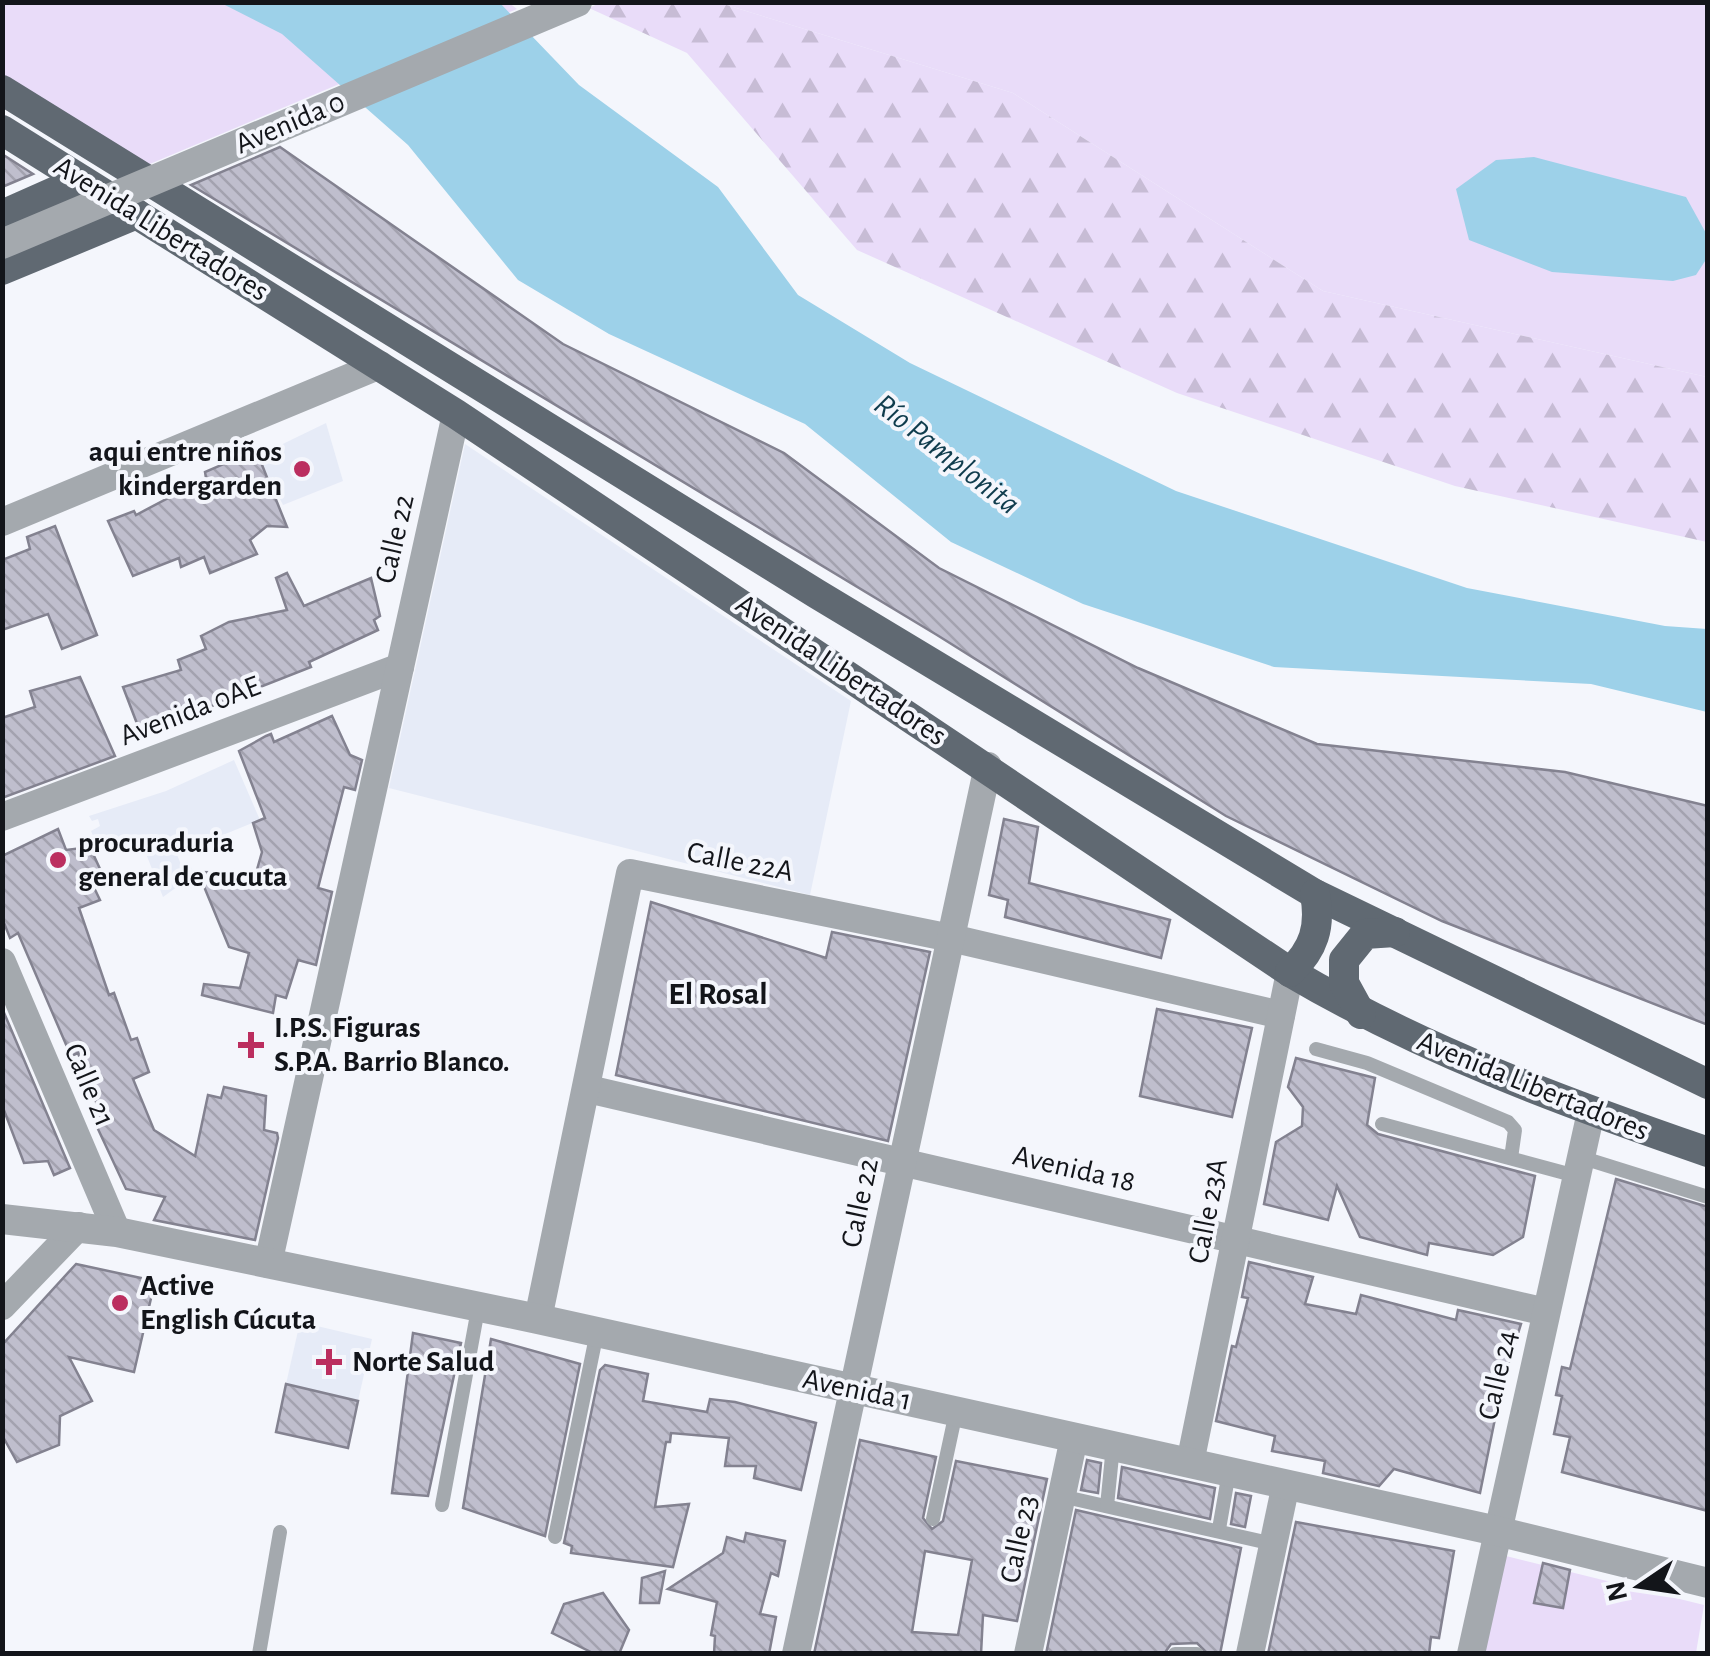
<svg xmlns="http://www.w3.org/2000/svg" width="1710" height="1656" font-family="'Alegreya Sans',sans-serif">
  <defs>
    <pattern id="forest-firs" width="22" height="20" patternUnits="userSpaceOnUse" patternTransform="scale(2.5)"><rect width="22" height="20" fill="#e9dcf9"/><path d="M5 1l3.5 6h-7zM16 11l3.5 6h-7z" fill="#c7bcd5"/></pattern>
    <pattern id="building-back-hatch" width="6" height="6" patternUnits="userSpaceOnUse" patternTransform="scale(2.5)"><rect width="6" height="6" fill="#bfbecd"/><path d="M-1 5l2 2M0 0l6 6M5-1l2 2" fill="none" stroke="#a3a2af"/></pattern>
  </defs>
  <rect width="100%" height="100%" fill="#f4f6fc"/>
  <g fill="#e6ebf7">
    <path d="M326,423L343,481L283,505L258,456Z"/>
    <path d="M465,444L851,701L810,895L389,788Z"/>
    <path d="M234,760L260,820L186,850L180,834L170,837L182,867L189,864L195,874L163,897L141,841L115,852L113,844L99,850L91,831L100,826L98,819L92,821L89,816L166,791Z"/>
    <path d="M300,1322L372,1339L358,1401L286,1384Z"/>
  </g>
  <g fill="#e9dcf9">
    <path d="M508,2L517,9L145,166L3,81V3Z"/>
    <path d="M720,3H1707V377L1323,291L1013,93Z"/>
    <path d="M1490,1552L1704,1605L1696,1653L1474,1654Z"/>
  </g>
  <path fill="url(#forest-firs)" d="M602,2L720,3L1013,93L1323,291L1707,377V542L1455,486L1177,393L857,250L687,53L589,8Z"/>
  <g fill="#9dd1e9">
    <path d="M221,3H500L579,85L718,187L798,295L910,363L1176,491L1467,588L1665,626L1707,629V712L1591,684L1274,667L1083,604L951,542L805,424L609,334L518,280L408,145L282,34Z"/>
    <path d="M1534,157L1686,197L1707,235V258L1696,275L1673,281L1552,272L1469,240L1456,189L1496,160Z"/>
  </g>
  <g fill="url(#building-back-hatch)" stroke="#838290" stroke-width="2.5" fill-rule="evenodd">
    <path d="M280,147L563,344L784,453L939,568L1138,668L1317,744L1565,772L1708,806V1025L1442,921L1226,816L937,635L191,185Z"/>
    <path d="M2,154L33,174L2,187Z"/>
    <path d="M256,450L287,527L267,526L250,540L257,554L210,573L204,557L181,567L179,558L133,576L108,521L134,511L136,515L206,478L205,472Z"/>
    <path d="M55,526L97,635L62,649L48,614L2,630V560L30,549L27,537Z"/>
    <path d="M287,573L304,606L371,578L380,616L374,620L378,630L309,662L311,667L141,734L123,687L181,670L178,660L206,649L201,636L229,622L287,610L276,578Z"/>
    <path d="M80,677L115,756L2,798V718L35,707L30,691Z"/>
    <path d="M332,716L350,755L362,760L355,790L344,787L318,888L332,892L316,965L298,960L286,998L276,995L273,1013L202,995L204,984L240,988L249,953L229,947L198,872L256,873L262,852L253,823L265,818L239,751L266,736L271,734L274,742Z"/>
    <path d="M1004,819L1038,827L1029,883L1170,920L1161,958L1005,917L1008,900L989,895Z"/>
    <path d="M58,829L66,850L90,847L100,869L88,875L100,900L79,908L109,995L114,993L131,1040L137,1038L149,1072L133,1079L154,1130L195,1156L208,1095L221,1098L224,1087L266,1096L264,1130L277,1133L278,1138L255,1240L154,1220L165,1197L126,1189L91,1114L99,1110L78,1053L71,1056L18,933L10,938L2,918V856Z"/>
    <path d="M651,902L826,958L832,932L930,952L888,1141L616,1075Z"/>
    <path d="M2,1008L70,1168L54,1175L48,1161L24,1163L2,1105Z"/>
    <path d="M1157,1009L1252,1028L1232,1117L1140,1096Z"/>
    <path d="M1296,1058L1375,1078L1367,1125L1378,1134L1535,1176L1523,1237L1493,1255L1429,1243L1427,1255L1360,1237L1337,1186L1328,1220L1264,1204L1276,1142L1302,1126L1303,1107L1288,1087Z"/>
    <path d="M1616,1179L1708,1207V1511L1562,1472L1570,1437L1554,1434L1562,1396L1556,1395L1562,1367L1570,1369Z"/>
    <path d="M1249,1262L1313,1277L1305,1304L1356,1314L1361,1295L1456,1320L1458,1310L1521,1324L1502,1384L1480,1493L1394,1469L1379,1486L1323,1473L1325,1461L1272,1451L1275,1436L1216,1421L1232,1346L1236,1347L1248,1298L1242,1297Z"/>
    <path d="M76,1264L155,1281L134,1372L69,1357L92,1401L60,1416L59,1445L17,1462L2,1435V1345Z"/>
    <path d="M413,1333L461,1343L428,1496L392,1493Z"/>
    <path d="M491,1339L580,1364L545,1536L463,1508Z"/>
    <path d="M605,1365L648,1374L643,1401L707,1412L710,1399L735,1402L816,1423L801,1490L754,1478L756,1466H725L729,1438L671,1433L670,1442H666L655,1507L689,1504L673,1567L571,1553L572,1546L564,1543L600,1370Z"/>
    <path d="M286,1384L358,1401L348,1448L276,1432Z"/>
    <path d="M860,1440L936,1457L923,1518L932,1529L943,1521L956,1461L1047,1479L1017,1621L983,1615L981,1654H814ZM925,1551L972,1560L958,1635L912,1632Z"/>
    <path d="M1087,1460L1101,1463L1098,1493L1081,1490Z"/>
    <path d="M1122,1467L1215,1488L1210,1519L1118,1498Z"/>
    <path d="M1236,1493L1251,1496L1245,1527L1231,1524Z"/>
    <path d="M1076,1510L1241,1548L1220,1654H1208L1197,1643L1171,1644L1164,1654H1046Z"/>
    <path d="M1296,1522L1454,1551L1439,1638L1431,1637L1429,1654H1268Z"/>
    <path d="M746,1533L785,1541L778,1576L771,1573L760,1614L776,1617L769,1654H714L715,1636L711,1635L717,1602L668,1589L723,1553L727,1537L744,1542Z"/>
    <path d="M1543,1563L1570,1570L1563,1608L1534,1603Z"/>
    <path d="M665,1571L659,1603H640L642,1578Z"/>
    <path d="M603,1593L629,1630L619,1654H595L552,1633L564,1604Z"/>
  </g>
  <g fill="none" stroke-linecap="round" stroke-linejoin="round">
    <g stroke="#a4a9ae" stroke-width="14">
      <path d="M1316,1049L1367,1063L1508,1122L1515,1130L1511,1158"/>
      <path d="M1382,1124L1576,1176"/>
      <path d="M1580,1157L1708,1197"/>
      <path d="M1061,1496L1273,1544"/>
      <path d="M442,1505L478,1309"/>
      <path d="M1107,1506L1113,1446"/>
      <path d="M933,1519L956,1412"/>
      <path d="M1219,1529L1229,1472"/>
      <path d="M555,1537L597,1332"/>
      <path d="M259,1654L280,1532"/>
      <path d="M1175,1654H1197"/>
    </g>
    <g stroke="#a4a9ae" stroke-width="28">
      <path d="M2,522L380,365"/>
      <path d="M2,817L400,667"/>
      <path d="M2,962L117,1232"/>
      <path d="M588,1089L1546,1312"/>
      <path d="M268,1264L456,414"/>
      <path d="M2,1306L79,1226"/>
      <path d="M538,1319L630,873L951,938L1281,1015"/>
      <path d="M1190,1463L1290,972"/>
      <path d="M796,1654L988,766"/>
      <path d="M1028,1654L1074,1438"/>
      <path d="M1250,1654L1286,1484"/>
      <path d="M1471,1654L1591,1112"/>
    </g>
    <path stroke="#a4a9ae" stroke-width="30" d="M2,1219L117,1232L538,1319L1497,1531L1708,1583"/>
    <g stroke="#606972" stroke-width="30">
      <path d="M2,90L817,594L1315,894L1708,1084"/>
      <path d="M2,130L456,414L1290,972C1422,1050 1563,1102 1708,1152"/>
      <path d="M2,215L81,180"/>
      <path d="M2,270L137,214"/>
      <path d="M1290,972C1314,949 1321,927 1315,894"/>
      <path d="M1361,1014L1344,983V960L1365,934L1395,932"/>
    </g>
    <path stroke="#a4a9ae" stroke-width="30" d="M2,244L577,2"/>
  </g>
  <g fill="#bb2e5f" stroke="#f4f6fc" stroke-width="4">
    <circle cx="302" cy="469" r="10"/>
    <circle cx="58" cy="860" r="10"/>
    <path d="M246 1030h10v10h10v10h-10v10h-10v-10h-10v-10h10z"/>
    <circle cx="120" cy="1303" r="10"/>
    <path d="M324 1347h10v10h10v10h-10v10h-10v-10h-10v-10h10z"/>
  </g>
  <g text-anchor="middle" dominant-baseline="central" stroke-width="8" stroke-linejoin="round" paint-order="stroke">
    <g font-size="30" fill="#13151a" stroke="#f4f6fc">
      <text transform="translate(290 123) rotate(-23)">Avenida 0</text>
      <text transform="translate(161 229) rotate(32)">Avenida Libertadores</text>
      <text transform="translate(395 539) rotate(-77)">Calle 22</text>
      <text transform="translate(841 670) rotate(34)">Avenida Libertadores</text>
      <text transform="translate(190 711) rotate(-21)">Avenida 0AE</text>
      <text transform="translate(740 862) rotate(11)">Calle 22A</text>
      <text transform="translate(89 1085) rotate(67)">Calle 21</text>
      <text transform="translate(1533 1086) rotate(22)">Avenida Libertadores</text>
      <text transform="translate(1074 1169) rotate(13)">Avenida 18</text>
      <text transform="translate(860 1203) rotate(-78)">Calle 22</text>
      <text transform="translate(1208 1211) rotate(-79)">Calle 23A</text>
      <text transform="translate(1498 1375) rotate(-77)">Calle 24</text>
      <text transform="translate(857 1390) rotate(12)">Avenida 1</text>
      <text transform="translate(1019 1539) rotate(-78)">Calle 23</text>
    </g>
    <g font-size="30" font-weight="bold" fill="#13151a" stroke="#f4f6fc" text-anchor="start">
      <text x="282" y="452" text-anchor="end">aqui entre niños<tspan x="282" dy="34">kindergarden</tspan></text>
      <text x="78" y="843">procuraduria<tspan x="78" dy="34">general de cucuta</tspan></text>
      <text x="274" y="1028">I.P.S. Figuras<tspan x="274" dy="34">S.P.A. Barrio Blanco.</tspan></text>
      <text x="140" y="1286">Active<tspan x="140" dy="34">English Cúcuta</tspan></text>
      <text x="352" y="1362">Norte Salud</text>
    </g>
    <g font-size="32" font-style="italic" fill="#0f3c4d" stroke="#f4f6fc">
      <text transform="translate(947 454) rotate(38)">Río Pamplonita</text>
    </g>
    <g font-size="32" font-weight="bold" fill="#13151a" stroke="#f4f6fc">
      <text x="718" y="994">El Rosal</text>
    </g>
  </g>
  <rect width="1710" height="1656" fill="none" stroke="#13151a" stroke-width="10"/>
  <g transform="translate(1640 1586) rotate(257)" stroke="#f4f6fc" stroke-width="8" paint-order="stroke">
  <path d="M0-8L18 38L0 25L-18 38Z" fill="#13151a"/>
  <text y="-15" font-size="28" font-weight="bold" text-anchor="middle" fill="#13151a">N</text>
  </g>
</svg>
